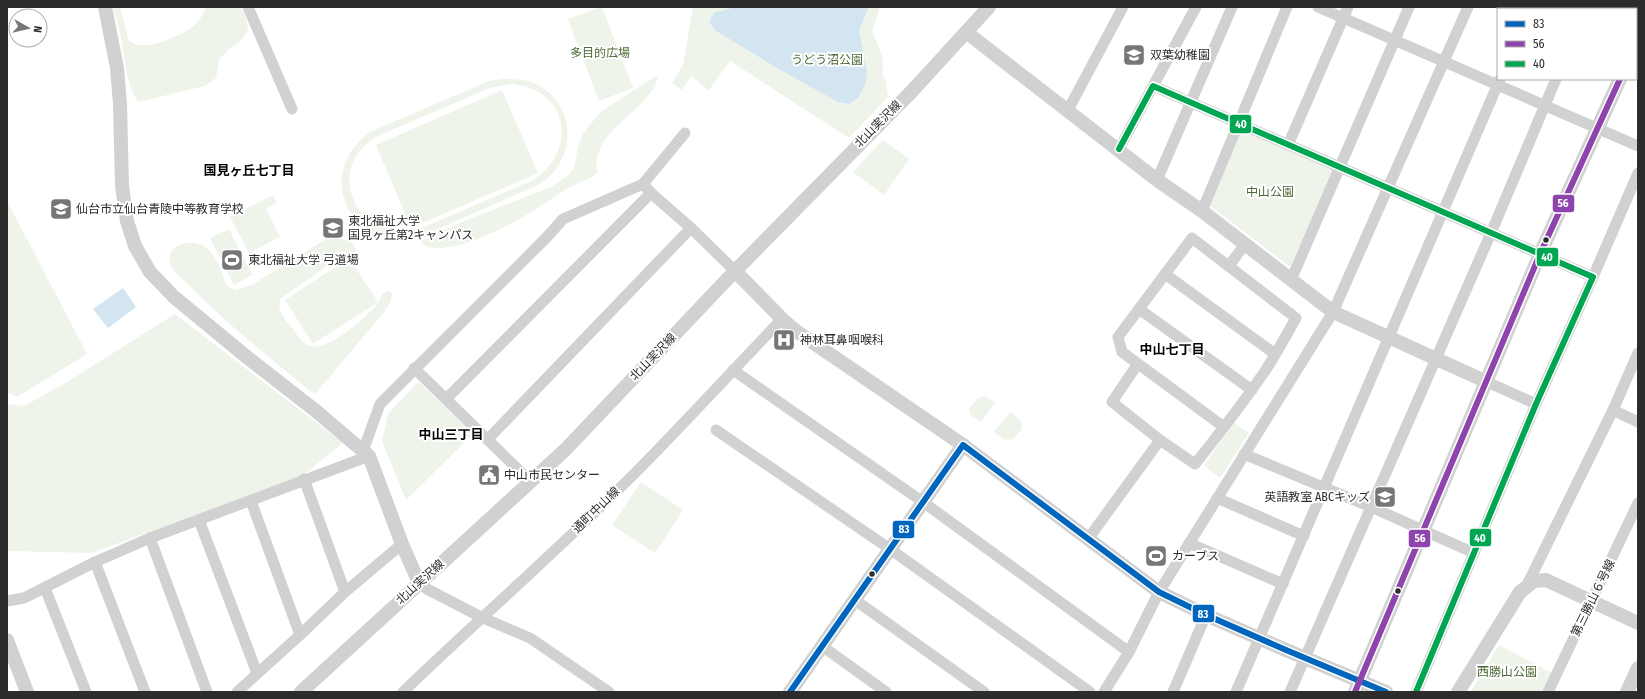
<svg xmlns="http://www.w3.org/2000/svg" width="1645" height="699" font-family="'Fira Sans Condensed','Noto Sans JP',sans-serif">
  <rect width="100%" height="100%" fill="#fff"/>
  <g fill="#eef4ea" fill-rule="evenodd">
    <path d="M113,7H120L129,41C131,42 134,44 137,45C151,48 181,36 192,27C199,22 203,15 206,7H241L247,20L248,31L241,41L229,49L219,60L216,78L205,86L138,102C125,80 126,62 121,38C119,27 116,17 113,7Z"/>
    <path d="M600,7H602L633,88L599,101L568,19Z"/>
    <path d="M693,7H880L872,32C878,46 886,58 882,74L885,78L888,97L849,138L730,61L708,91L692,76L681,90L672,83L683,65Z"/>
    <path d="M656,76L658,77C648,114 591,128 597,173C589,180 579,182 570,187C553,197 538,209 521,218C500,230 442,260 421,243L423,240L464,221L551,187L570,174L575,165L578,147L583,134L593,121L602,111Z"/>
    <path d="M504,79C513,79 523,79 531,82C577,99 579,159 540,184L422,236C351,253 311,176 370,132L489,81ZM513,84C524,86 536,89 544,96C575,121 562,164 531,181L415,231C351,241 324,163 380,135L490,88Z"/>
    <path d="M502,90L538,173L411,228L376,145Z"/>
    <path d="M1243,129L1332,168L1333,171L1291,265L1289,266L1209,205L1239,130Z"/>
    <path d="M883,140L909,159L884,195L853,172Z"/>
    <path d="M273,195L277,203L266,209L280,237L249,253L230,217Z"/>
    <path d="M7,201L87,354L17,397L7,392Z"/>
    <path d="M229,229L252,275L234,285L210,238Z"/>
    <path d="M336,238C345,239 352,241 356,249L355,252L343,256L337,259L280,299C277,312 285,319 293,329C297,335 302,343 310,346C327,352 364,319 375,307C379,303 380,296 385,292L390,291L392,295L390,302L385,311L316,393L310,391C270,357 227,325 191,287C185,281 176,275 172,268C170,265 170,259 170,256C171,249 177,246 182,244C212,236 219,266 227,286L235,290L252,285L326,239Z"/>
    <path d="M349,258L378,302L313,344L285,300Z"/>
    <path d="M175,314L343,443L302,476L92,553L7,551V404L24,406L67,382Z"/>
    <path d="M418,382L474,433L406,500L382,441L388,414Z"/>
    <path d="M984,396L995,402L981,422L970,415L969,409L977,399Z"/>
    <path d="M1010,412L1021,421L1022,429L1013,439L1005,440L994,432Z"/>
    <path d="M1234,423L1249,433L1220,478L1204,465Z"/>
    <path d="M641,482L683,510L655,553L612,525Z"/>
    <path d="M1499,645L1554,674L1545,692H1471Z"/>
  </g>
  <g fill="#d4e5f2">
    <path d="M735,7H869L859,30L867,72L866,82L858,98L849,104L838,102L777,68L716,31L709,22L714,13Z"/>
    <path d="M123,288L136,307L108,328L93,309Z"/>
  </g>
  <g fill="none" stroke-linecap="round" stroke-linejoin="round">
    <g stroke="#d1d1d1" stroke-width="11">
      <path d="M248,7L292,109"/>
      <path d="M1318,7L1638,146"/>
      <path d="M1595,7L1599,9"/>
      <path d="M1530,9L1531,7"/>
      <path d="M1636,25L1638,26"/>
      <path d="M1153,86L1196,7"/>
      <path d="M1068,110L1123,7"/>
      <path d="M685,133L643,184L651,193L691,228L735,271"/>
      <path d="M1288,145L1348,7"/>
      <path d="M1119,149L1153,86L1593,277L1536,404L1416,692"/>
      <path d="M1157,180L1232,7"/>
      <path d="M1202,211L1287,7"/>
      <path d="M1229,266L1245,244"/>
      <path d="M1165,274L1275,354"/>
      <path d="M1593,277L1638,173"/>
      <path d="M1291,280L1409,7"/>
      <path d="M1139,309L1252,390"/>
      <path d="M1137,365L1112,402L1160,440L1195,464C1219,434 1243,403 1265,371C1276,354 1286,336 1296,318L1192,238L1118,337L1122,352L1224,427"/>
      <path d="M414,368L531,482"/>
      <path d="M733,370L923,502L1129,652"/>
      <path d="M1485,381L1536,404"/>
      <path d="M447,398L651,193"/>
      <path d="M1613,410L1638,422"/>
      <path d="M716,430L890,549L1090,692"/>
      <path d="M488,439L691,228"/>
      <path d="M363,451L380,404L547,237L563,219L643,184"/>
      <path d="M1244,454L1371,507L1474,553"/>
      <path d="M304,479L345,592"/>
      <path d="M1217,498L1304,536"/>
      <path d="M251,501L300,635"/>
      <path d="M199,520L257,673"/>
      <path d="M150,538L207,692"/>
      <path d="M1088,539L1160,440"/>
      <path d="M1189,543L1283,584"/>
      <path d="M95,562L145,692"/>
      <path d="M419,583L427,589L483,618L530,638L609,692"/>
      <path d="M1526,587L1613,410L1638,353"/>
      <path d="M45,588L86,692"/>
      <path d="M855,600L984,692"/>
      <path d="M7,601L24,598L95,562L150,538L369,456"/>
      <path d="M822,646L886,692"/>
      <path d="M237,692L300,635L345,592L402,544"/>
      <path d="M403,692C482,616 565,544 642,466C689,418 735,368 782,319"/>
      <path d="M1104,692L1129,652L1159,592L1333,312L1468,7"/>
      <path d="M1173,692L1206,615"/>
      <path d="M1236,692L1500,79"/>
      <path d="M1290,692L1491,233L1556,79"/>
      <path d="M1548,692L1638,503"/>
    </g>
    <g stroke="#d1d1d1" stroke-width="14">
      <path d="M105,7L117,68L120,104L122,186L127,221L135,246L150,272L174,297L248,358L316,411L369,456L402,544L419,583"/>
      <path d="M966,32L1157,180L1202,211L1333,312L1485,381"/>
      <path d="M1636,40L1638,35"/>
      <path d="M1636,58L1638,59"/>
      <path d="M735,271L782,319L796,331L963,445"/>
      <path d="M7,640L27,692"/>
      <path d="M301,692L565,450L735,271L913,90L989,7"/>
      <path d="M790,692L963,445L1159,592L1206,615L1286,650L1386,692"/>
      <path d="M1355,692L1540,254L1620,79"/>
      <path d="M1458,692L1520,592L1534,581L1546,580L1638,623"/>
      <path d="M1627,692L1638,668"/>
    </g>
    <g stroke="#fff" stroke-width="9">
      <path id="bus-1" d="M790,692L963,445L1159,592L1206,615L1286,650L1386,692"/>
    </g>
    <g stroke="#fff" stroke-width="9">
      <path id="bus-2" d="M1355,692L1540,254L1620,79"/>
    </g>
    <g stroke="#fff" stroke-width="9">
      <path id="bus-3" d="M1119,149L1153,86L1593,277L1536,404L1416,692"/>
    </g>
    <use href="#bus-1" stroke="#0065bd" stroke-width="6"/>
    <use href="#bus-2" stroke="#8e44ad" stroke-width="6"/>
    <use href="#bus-3" stroke="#00a651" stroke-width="6"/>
  </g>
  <defs>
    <g id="school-square" transform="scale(1.15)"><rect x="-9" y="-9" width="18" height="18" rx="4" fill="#767676" stroke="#fff"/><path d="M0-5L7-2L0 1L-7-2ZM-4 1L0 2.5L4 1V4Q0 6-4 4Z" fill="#fff"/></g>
    <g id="university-square" transform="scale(1.15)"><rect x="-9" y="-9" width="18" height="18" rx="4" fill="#767676" stroke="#fff"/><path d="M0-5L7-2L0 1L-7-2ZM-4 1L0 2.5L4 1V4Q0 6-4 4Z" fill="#fff"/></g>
    <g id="stadium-square" transform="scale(1.15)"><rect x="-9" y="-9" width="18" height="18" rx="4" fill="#767676" stroke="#fff"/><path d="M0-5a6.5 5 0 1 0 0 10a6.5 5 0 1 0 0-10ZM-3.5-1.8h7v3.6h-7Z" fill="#fff"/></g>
    <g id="hospital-square" transform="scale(1.15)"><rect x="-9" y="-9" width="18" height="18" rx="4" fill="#767676" stroke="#fff"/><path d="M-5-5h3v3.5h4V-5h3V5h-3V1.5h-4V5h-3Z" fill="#fff"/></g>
    <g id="civic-square" transform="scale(1.15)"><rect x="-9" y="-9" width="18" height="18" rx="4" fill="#767676" stroke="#fff"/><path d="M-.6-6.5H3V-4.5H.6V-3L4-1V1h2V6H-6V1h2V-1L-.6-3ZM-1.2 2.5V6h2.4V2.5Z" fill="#fff"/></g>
  </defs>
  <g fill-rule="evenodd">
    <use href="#school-square" x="1134" y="55"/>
    <use href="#school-square" x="61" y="209"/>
    <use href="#university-square" x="333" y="228"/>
    <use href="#stadium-square" x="232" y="260"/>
    <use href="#hospital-square" x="784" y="340"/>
    <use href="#civic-square" x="489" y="475"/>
    <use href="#school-square" x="1385" y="497"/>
    <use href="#stadium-square" x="1156" y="556"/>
  </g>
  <g fill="#2c2c2c" stroke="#fff" stroke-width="1.5">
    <circle cx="1546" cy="240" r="3.5"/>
    <circle cx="872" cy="574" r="3.5"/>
    <circle cx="1398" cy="591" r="3.5"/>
  </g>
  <g text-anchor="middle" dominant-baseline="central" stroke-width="4" stroke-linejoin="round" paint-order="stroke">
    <g font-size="12" fill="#4c6a37" stroke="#fff">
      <text x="600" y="53">多目的広場</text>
      <text x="827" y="60">うどう沼公園</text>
      <text x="1270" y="192">中山公園</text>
      <text x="1507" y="672">西勝山公園</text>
    </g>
    <g font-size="12" fill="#2c2c2c" stroke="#fff" text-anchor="start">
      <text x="1150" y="55">双葉幼稚園</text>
      <text x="76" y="209">仙台市立仙台青陵中等教育学校</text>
      <text x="348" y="221">東北福祉大学<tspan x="348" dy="14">国見ヶ丘第2キャンパス</tspan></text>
      <text x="248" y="260">東北福祉大学 弓道場</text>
      <text x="800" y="340">神林耳鼻咽喉科</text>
      <text x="504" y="475">中山市民センター</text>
      <text x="1370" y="497" text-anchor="end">英語教室 ABCキッズ</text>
      <text x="1172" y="556">カーブス</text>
    </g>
    <g font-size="12" fill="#2c2c2c" stroke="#fff">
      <text transform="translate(878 124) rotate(-45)">北山実沢線</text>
      <text transform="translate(653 357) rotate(-46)">北山実沢線</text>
      <text transform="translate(596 510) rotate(-44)">通町中山線</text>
      <text transform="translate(420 582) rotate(-42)">北山実沢線</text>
      <text transform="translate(1593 598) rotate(-64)">第三勝山６号線</text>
    </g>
    <g font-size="13" font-weight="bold" fill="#000" stroke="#fff">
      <text x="249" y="170">国見ヶ丘七丁目</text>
      <text x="1172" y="349">中山七丁目</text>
      <text x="451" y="434">中山三丁目</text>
    </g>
  </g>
  <g stroke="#fff" stroke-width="1.5">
    <rect x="1229" y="114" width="23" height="20" rx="4" fill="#00a651"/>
    <rect x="1552" y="194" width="23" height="19" rx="4" fill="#8e44ad"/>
    <rect x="1536" y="247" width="23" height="20" rx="4" fill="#00a651"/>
    <rect x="892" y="520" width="23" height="19" rx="4" fill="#0065bd"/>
    <rect x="1469" y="528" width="23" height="19" rx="4" fill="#00a651"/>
    <rect x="1408" y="529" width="23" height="19" rx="4" fill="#8e44ad"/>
    <rect x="1192" y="604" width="23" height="19" rx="4" fill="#0065bd"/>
  </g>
  <g font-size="11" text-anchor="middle" font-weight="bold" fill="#fff">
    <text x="1241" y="128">40</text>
    <text x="1563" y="207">56</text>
    <text x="1547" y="261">40</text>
    <text x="904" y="533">83</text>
    <text x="1480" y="542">40</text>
    <text x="1420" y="542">56</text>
    <text x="1203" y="618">83</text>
  </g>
  <rect width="1645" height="699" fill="none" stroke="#2c2c2c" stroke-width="16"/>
  <rect x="1497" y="8" width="140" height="72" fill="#ffffff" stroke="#ababab"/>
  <rect x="1505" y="21" width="20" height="6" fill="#0065bd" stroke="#ababab"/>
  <text x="1533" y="28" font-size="12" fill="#2c2c2c">83</text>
  <rect x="1505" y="41" width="20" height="6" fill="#8e44ad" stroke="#ababab"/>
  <text x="1533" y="48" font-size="12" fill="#2c2c2c">56</text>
  <rect x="1505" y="61" width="20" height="6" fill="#00a651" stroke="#ababab"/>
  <text x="1533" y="68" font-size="12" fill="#2c2c2c">40</text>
  <g transform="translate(28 28) rotate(98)"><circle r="19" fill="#ffffff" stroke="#ababab"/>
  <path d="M0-3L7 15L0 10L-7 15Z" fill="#767676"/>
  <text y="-6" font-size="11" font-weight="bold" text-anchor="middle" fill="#2c2c2c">N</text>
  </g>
</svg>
